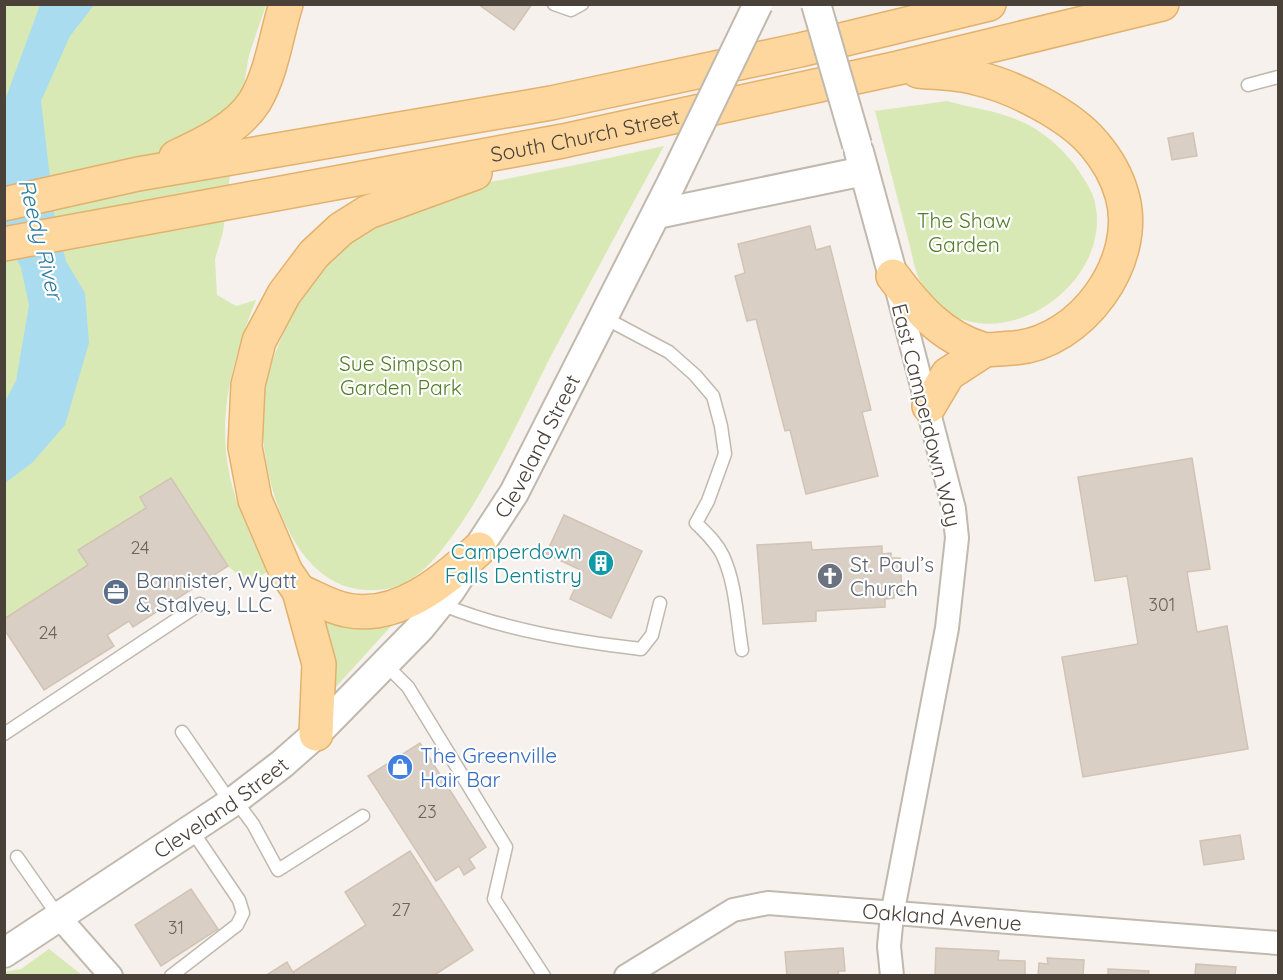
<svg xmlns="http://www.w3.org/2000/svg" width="1283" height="980" font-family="Quicksand,sans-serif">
  <rect width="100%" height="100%" fill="#f6f1ec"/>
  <g fill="#d8e9b5">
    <path d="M4,5H266L249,55L234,142L223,232L215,259L217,295L236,306L256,300C232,361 215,419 232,485C239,514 255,543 268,571L258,578L242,579L228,566L171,478L140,497L146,508L78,550L88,565L5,619Z"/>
    <path d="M947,101C976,109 1007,112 1034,128C1050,138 1062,149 1074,164C1082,176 1090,186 1094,199C1114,271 1028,343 961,319C944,313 931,297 921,282C914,271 912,252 908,239C897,196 886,154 875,111Z"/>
    <path d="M664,146C626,215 589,285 552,354C522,412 463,547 410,580C397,588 382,591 366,590C288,587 257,466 263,402C269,345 315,262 362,230C373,223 387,219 398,213C413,206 429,196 446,192C469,185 493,182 516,177C565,167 615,157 664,146Z"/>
    <path d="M313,607C342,620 361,633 393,624L335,688L330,660Z"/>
    <path d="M49,949L82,975H5V972L21,969Z"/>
  </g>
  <path fill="#aadcf0" d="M40,5H94L70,36L41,101L55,220L66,261L85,293L89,343L65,425L32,463L5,483V401L16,381L29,305L21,268L5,235V100Z"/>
  <g fill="#dacfc4" stroke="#d2c3b4" stroke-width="1.5">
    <path d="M478,4H532L514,30Z"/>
    <path d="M1193,133L1197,156L1172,160L1168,138Z"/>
    <path d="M810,226L816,250L830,246L871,410L862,412L878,476L806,494L790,430L785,431L756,319L747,321L735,276L745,273L738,244Z"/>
    <path d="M1192,458L1210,569L1187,572L1197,632L1227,626L1248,749L1083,777L1062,657L1138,644L1127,576L1095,581L1078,477Z"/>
    <path d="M171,478L228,566L133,627L129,621L107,635L114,646L44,690L4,629V619L88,565L78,550L146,508L140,497Z"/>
    <path d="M564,515L642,551L611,618L570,599L583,571L546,554Z"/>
    <path d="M811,542L812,550L882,546V554L891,553V558H900L902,593H894V598L885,599V607L816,611V621L763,624L757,545Z"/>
    <path d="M420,743L486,847L469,859L475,868L464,875L459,866L436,881L368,776Z"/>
    <path d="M1240,835L1244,859L1204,865L1200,841Z"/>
    <path d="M410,851L473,950L433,976H295L293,972L366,925L345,892Z"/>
    <path d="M191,889L218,929L161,966L135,925Z"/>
    <path d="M843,948L845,971H838L839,976H787L785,952Z"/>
    <path d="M936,948L999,951L998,960L1025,961V976H935Z"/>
    <path d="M1047,958L1084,960L1083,976H1038L1039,963L1048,964Z"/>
    <path d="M287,962L295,976H265Z"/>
    <path d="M1196,964L1236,967L1235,976H1195Z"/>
    <path d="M1108,969L1149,971L1148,976H1108Z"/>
  </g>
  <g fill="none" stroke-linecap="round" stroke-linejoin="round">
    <g stroke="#c1b8ae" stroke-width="15">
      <g id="service">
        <path d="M554,4L571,10L582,4"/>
        <path d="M1248,85L1278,77"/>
        <path d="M603,317L669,352L695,375L713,396L721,426L725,454L708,501L696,523C706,533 717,543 723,556C736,584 737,620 742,650"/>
        <path d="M441,604C504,630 573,641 641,649L652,635L660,603"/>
        <path d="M385,664L408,687L506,847L494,899L544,976"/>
        <path d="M182,732L231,803"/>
        <path d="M4,734L200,604"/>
        <path d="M235,800L253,824L278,870L363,816"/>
        <path d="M17,857L59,917"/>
        <path d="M171,976L237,925L243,913L239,900L191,829"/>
      </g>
    </g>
    <g stroke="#c1b8ae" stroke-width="26">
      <g id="minor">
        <path d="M59,917L111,976"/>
        <path id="s1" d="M626,976L733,910L768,903L1278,943"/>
        <path d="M892,976L889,946L892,915L947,628L957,538L954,509L896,286"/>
      </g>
    </g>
    <g stroke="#c1b8ae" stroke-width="32">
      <g id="tertiary">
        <path d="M859,152L893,276"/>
        <path d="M657,214L864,171"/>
        <path id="s2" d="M4,953L231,803L282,764L316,734L420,628L450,591L514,493L672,182"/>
      </g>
    </g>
    <g stroke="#e3b16c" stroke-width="36">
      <g id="primary">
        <path d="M176,157C204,144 238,128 255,101C272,72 276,36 286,4"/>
        <path d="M4,204L138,174L551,103L800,50L989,4"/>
        <path id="s3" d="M4,244L563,141L898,68L1162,4"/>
        <path d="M893,276C917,308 942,337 982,349C991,351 1004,348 1014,348C1081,343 1141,261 1122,195C1117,177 1106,158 1094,144C1070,115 1013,86 976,78C958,73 937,73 918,71"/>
        <path d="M929,406L948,374L985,350"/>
        <path d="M299,591C314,597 330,607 346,610C397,621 444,581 479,549"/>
        <path d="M316,734L319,664L299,591L286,572L255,500L245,447L248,385L259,341L284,294L314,254L341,229L368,212L475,173"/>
      </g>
    </g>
    <use href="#service" stroke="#fff" stroke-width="12"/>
    <use href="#minor" stroke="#fff" stroke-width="22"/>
    <use href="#tertiary" stroke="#fff" stroke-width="28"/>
    <use href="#primary" stroke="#fdd79d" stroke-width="33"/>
    <g stroke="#c1b8ae" stroke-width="32" stroke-linecap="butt">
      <g id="tertiary-bridge">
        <path d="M816,4L857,145"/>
        <path d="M672,182L758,4"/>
      </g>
    </g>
    <use href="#tertiary-bridge" stroke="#fff" stroke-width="28"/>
  </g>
  <defs>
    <g id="building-disc" transform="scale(1.35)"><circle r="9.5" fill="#0f9aa8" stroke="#fff"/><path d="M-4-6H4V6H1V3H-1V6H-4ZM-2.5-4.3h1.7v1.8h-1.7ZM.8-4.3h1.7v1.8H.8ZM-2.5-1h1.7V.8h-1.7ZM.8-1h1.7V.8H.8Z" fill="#fff"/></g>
    <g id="church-disc" transform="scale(1.35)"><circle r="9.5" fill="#6b7280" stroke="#fff"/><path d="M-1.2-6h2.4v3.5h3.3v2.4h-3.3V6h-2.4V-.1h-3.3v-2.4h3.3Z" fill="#fff"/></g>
    <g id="office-disc" transform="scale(1.35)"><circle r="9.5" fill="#5c6f8a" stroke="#fff"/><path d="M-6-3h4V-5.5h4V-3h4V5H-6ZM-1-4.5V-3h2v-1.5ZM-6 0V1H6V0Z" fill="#fff"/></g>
    <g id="shop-disc" transform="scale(1.35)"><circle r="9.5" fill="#3f7fe0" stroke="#fff"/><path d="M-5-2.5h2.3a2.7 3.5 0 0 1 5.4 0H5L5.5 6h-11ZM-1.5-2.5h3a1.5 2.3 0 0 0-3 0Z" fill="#fff"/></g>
  </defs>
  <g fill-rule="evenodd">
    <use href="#building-disc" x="601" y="563"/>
    <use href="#church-disc" x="830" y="576"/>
    <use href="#office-disc" x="116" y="592"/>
    <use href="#shop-disc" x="400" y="767"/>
  </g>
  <g text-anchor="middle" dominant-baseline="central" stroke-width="4.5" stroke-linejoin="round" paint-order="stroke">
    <g font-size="18" fill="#6e645c">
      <text x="140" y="547">24</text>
      <text x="1162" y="604">301</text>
      <text x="48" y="632">24</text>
      <text x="427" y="811">23</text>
      <text x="401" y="909">27</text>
      <text x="176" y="927">31</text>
    </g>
    <g font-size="21" fill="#4a4139" stroke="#fff">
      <text stroke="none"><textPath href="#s3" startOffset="591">South Church Street</textPath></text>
      <text transform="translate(927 415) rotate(76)">East Camperdown Way</text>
      <text stroke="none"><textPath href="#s2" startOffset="747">Cleveland Street</textPath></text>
      <text stroke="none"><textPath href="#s2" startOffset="261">Cleveland Street</textPath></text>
      <text stroke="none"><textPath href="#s1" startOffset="336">Oakland Avenue</textPath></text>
    </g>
    <g font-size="21" fill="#547d2b" stroke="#fff">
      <text x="964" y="220">The Shaw<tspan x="964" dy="24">Garden</tspan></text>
      <text x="401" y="363">Sue Simpson<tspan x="401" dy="24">Garden Park</tspan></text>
    </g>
    <g font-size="21" fill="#0d838f" stroke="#fff" text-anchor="end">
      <text x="582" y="551">Camperdown<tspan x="582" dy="24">Falls Dentistry</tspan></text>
    </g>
    <g font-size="21" fill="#5b616d" stroke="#fff" text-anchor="start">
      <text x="850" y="564">St. Paul’s<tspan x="850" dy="24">Church</tspan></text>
    </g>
    <g font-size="21" fill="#4e5e75" stroke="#fff" text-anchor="start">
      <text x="136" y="580">Bannister, Wyatt<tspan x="136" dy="24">&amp; Stalvey, LLC</tspan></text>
    </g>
    <g font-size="21" fill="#366cbe" stroke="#fff" text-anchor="start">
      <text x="420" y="755">The Greenville<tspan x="420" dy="24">Hair Bar</tspan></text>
    </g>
    <g font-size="22" font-style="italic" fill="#2c7b9e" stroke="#fff">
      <text transform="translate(41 239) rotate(76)">Reedy River</text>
    </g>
  </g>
  <rect width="1283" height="980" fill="none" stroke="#4a4139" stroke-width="12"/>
</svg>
